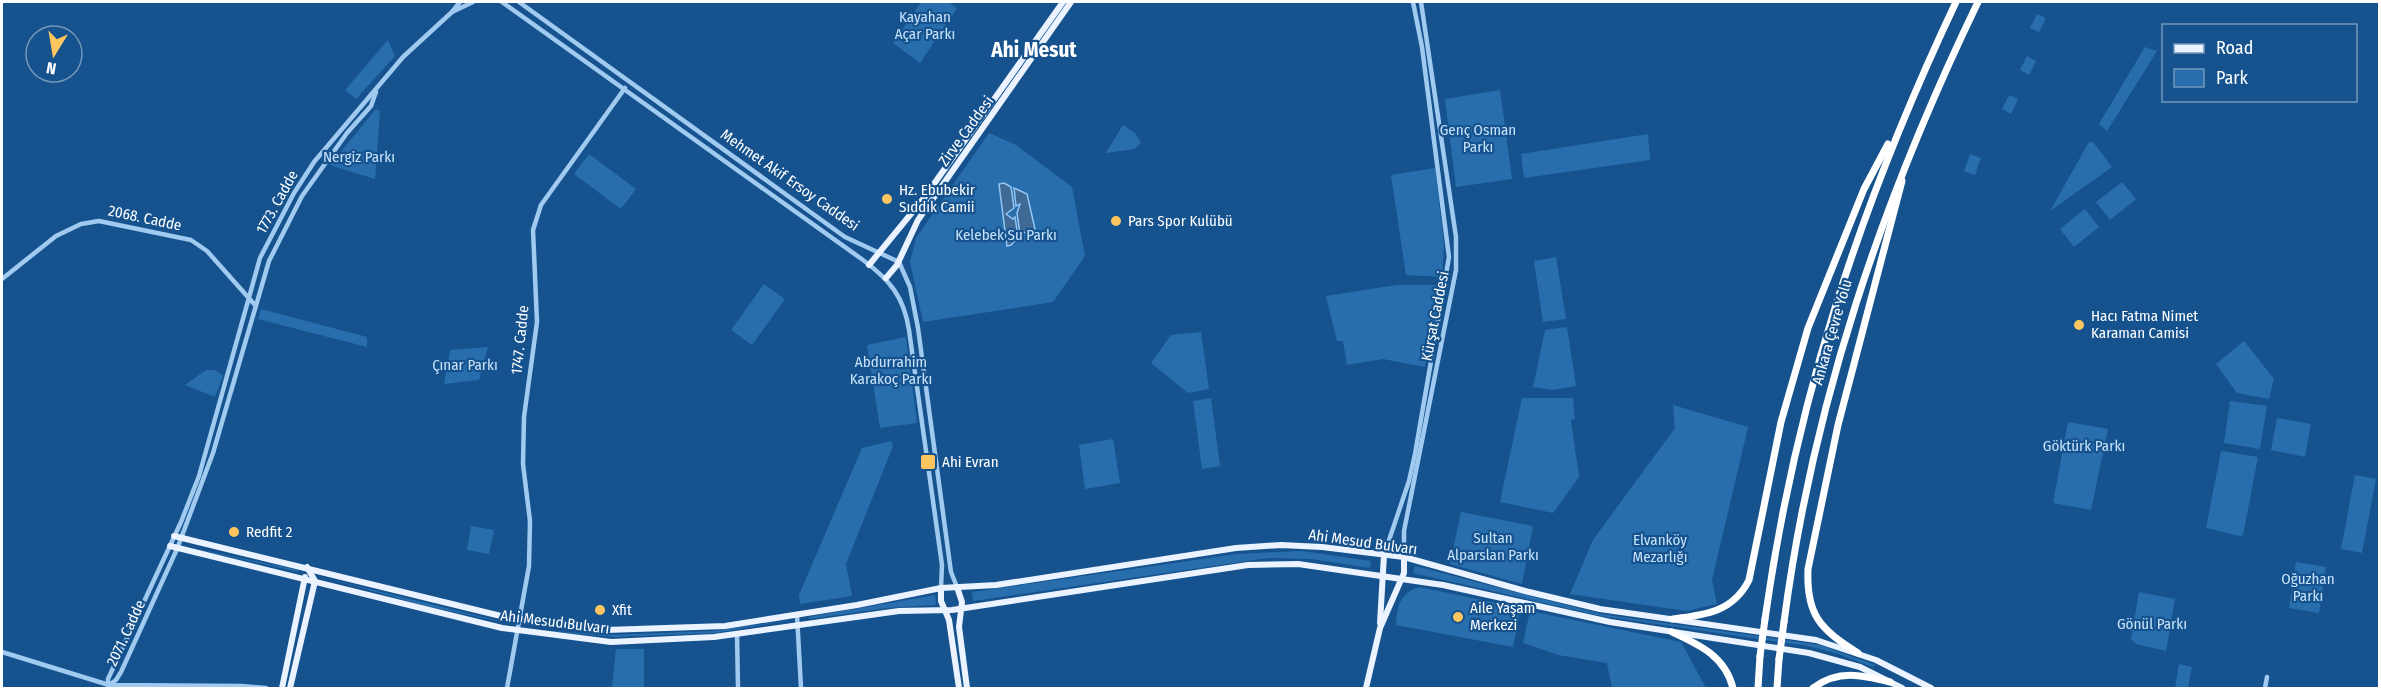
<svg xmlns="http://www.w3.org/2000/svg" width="2381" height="690" font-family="'Fira Sans Condensed',sans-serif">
  <rect width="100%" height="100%" fill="#16538e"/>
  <g fill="#286ead">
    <path d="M921,2H948L957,8L920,63L893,43Z"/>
    <path d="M2037,14L2046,18L2039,32L2030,28Z"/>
    <path d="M388,40L395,56L356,99L345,90Z"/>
    <path d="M2145,47L2157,51L2107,131L2099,124Z"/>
    <path d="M2027,56L2036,61L2029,75L2020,70Z"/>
    <path d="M1500,90L1512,179L1456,187L1445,99Z"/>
    <path d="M2009,95L2018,99L2011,114L2002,109Z"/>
    <path d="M376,109L380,111L375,179L330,165Z"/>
    <path d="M1123,125L1135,133L1141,143L1134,149L1106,153Z"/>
    <path d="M989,133L1016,145L1072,187L1085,256L1053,302L923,322L910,262L916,238Z"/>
    <path d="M1648,134L1650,160L1524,178L1521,154Z"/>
    <path d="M2089,142H2093L2112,167L2050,211Z"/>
    <path d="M589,154L636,189L621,209L574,174Z"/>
    <path d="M1970,154L1981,158L1975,175L1964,171Z"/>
    <path d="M1435,168L1444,246L1442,277L1406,275L1391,175Z"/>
    <path d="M2122,182L2136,199L2110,220L2096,202Z"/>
    <path d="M2085,209L2099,227L2074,247L2060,229Z"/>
    <path d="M1556,257L1566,319L1543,322L1534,261Z"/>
    <path d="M764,284L785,299L752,345L731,330Z"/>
    <path d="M1397,285H1442L1425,367L1383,359L1347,365L1343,341H1337L1326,296Z"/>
    <path d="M261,309L367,337V347L258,319Z"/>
    <path d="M1567,327L1576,386L1554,390L1533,387L1545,330Z"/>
    <path d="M1201,332L1209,389L1188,393L1151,363L1171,335Z"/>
    <path d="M906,337L917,423L880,428L867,345Z"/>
    <path d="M2244,341L2274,379L2269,399L2237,393L2216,364Z"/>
    <path d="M488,347L479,380L444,384L450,350Z"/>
    <path d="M206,370H215L223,376L215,397L185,385Z"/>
    <path d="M1211,398L1220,466L1202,469L1193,401Z"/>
    <path d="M1522,398H1573L1575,419L1571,420L1579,477L1553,513L1500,502Z"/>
    <path d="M2230,401L2267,406L2260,449L2224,443Z"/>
    <path d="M1673,405L1748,427L1712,580L1717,604L1686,611L1570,594L1593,540L1675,428Z"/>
    <path d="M2277,418L2311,424L2305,457L2271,450Z"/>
    <path d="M2068,422L2108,429L2091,510L2053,503Z"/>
    <path d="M1113,439L1120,483L1085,489L1079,445Z"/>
    <path d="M891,441L893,446L846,564L852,596L800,604L799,595L862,448Z"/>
    <path d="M2221,451L2258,457L2243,535L2240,536L2206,528Z"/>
    <path d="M2355,475L2376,479L2362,553L2341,549Z"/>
    <path d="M1461,512L1533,526L1522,584L1450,564Z"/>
    <path d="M471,526L494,530L489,554L467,550Z"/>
    <path d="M183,546L298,570V572Z"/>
    <path d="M1301,551L1371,561L1370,568L1311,559L1268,558L973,601L972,592L1237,554Z"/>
    <path d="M2296,562L2326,567L2319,613L2289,608Z"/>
    <path d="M1415,566L1601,614L1820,645L1875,665L1873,667L1838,654L1808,646L1601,616L1413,573Z"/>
    <path d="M325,578L511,624L426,606Z"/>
    <path d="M1419,587L1521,608L1513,647L1396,625C1397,606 1400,593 1419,587Z"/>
    <path d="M2139,592L2175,599L2166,651L2136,644L2131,639Z"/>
    <path d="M935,595L936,605L887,608L809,619V617Z"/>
    <path d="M1530,611L1681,642L1706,688H1612L1607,663L1558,655L1523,643Z"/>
    <path d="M791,620L714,633L614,637L527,629L608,635L713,631Z"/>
    <path d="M616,649H644V688H613L612,686Z"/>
    <path d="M2179,664L2192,667L2188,688H2175Z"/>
  </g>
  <g fill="#3e6a95" stroke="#93c6f3" stroke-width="1.5">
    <path d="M1004,183L1011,187L1014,208L1006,214L1013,219L1015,217L1018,237L1011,245L1007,246L999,184Z"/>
    <path d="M1014,188L1027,194L1035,229L1020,234L1017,213L1020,204L1016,206Z"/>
  </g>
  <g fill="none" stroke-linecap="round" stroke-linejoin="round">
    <g stroke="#a1caf0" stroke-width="4.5">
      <path d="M502,2L863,260C890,280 904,297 909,330L942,565L941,588"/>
      <path d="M519,2L845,237L899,262L910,287L918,328L951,572L957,587"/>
      <path d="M452,12L473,2"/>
      <path d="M2,279L56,236L81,224L99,221L191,240L207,251L255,305"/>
      <path d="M1384,555L1409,481L1415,454L1449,257L1422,47L1413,2"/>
      <path d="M1404,557V531L1456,270V237L1421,2"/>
      <path d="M797,615L801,688"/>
      <path d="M737,634L738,688"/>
      <path d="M2,652L109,685L242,686L266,688"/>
      <path d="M109,685L116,680L121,672L177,549L213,453L269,261L302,196L347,133L371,106L376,92"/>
      <path d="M108,688V679L181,522L199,476L260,258L294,193L314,162L403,57L452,12L460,2"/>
      <path d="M507,688L529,566L530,521L523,464L524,417L537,322L533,230L541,205L625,88"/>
      <path d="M2265,688L2267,677"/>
    </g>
    <g stroke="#eaf3ff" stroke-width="6">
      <path d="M869,265L924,198L1063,2"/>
      <path d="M886,278L897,265L918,220L1071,2"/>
      <path d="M174,536L505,617L606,630L725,626L857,605L941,588L996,585L1236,548L1281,545L1322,547L1404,557L1525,591L1600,609L1816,640L1876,660L1931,688"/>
      <path d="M170,546L502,628L611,642L714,637L899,611L952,610L1248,565L1298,564L1443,585L1610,622L1809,653L1860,667L1902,688"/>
      <path d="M957,587L962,602L959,627L967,688"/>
      <path d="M941,588V601L949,620L959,688"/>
      <path d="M1380,623L1384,555"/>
      <path d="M282,688L305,577"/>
      <path d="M290,688L315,581L307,567"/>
      <path d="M1366,688L1380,628L1404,573V557"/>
    </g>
    <g stroke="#fff" stroke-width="7">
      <path d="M1673,619C1705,615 1733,612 1749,580L1781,422L1808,328L1864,189L1888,144"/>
      <path d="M1765,619C1796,398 1861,203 1956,2"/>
      <path d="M1784,622C1813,402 1882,201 1978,2"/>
      <path d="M1672,632C1700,645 1725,656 1733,688"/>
      <path d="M1858,653C1820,629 1806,615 1808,569L1838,425L1902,181"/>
      <path d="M1758,688L1760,656"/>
      <path d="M1777,688L1779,659"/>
      <path d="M1813,688C1838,669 1862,675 1890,682"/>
    </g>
    <g stroke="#fff" stroke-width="7">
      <path d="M1760,656L1765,619"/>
      <path d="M1779,659L1784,622"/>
    </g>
  </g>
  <g fill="#ffc660" stroke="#16538e" stroke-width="2">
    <circle cx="887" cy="199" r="6"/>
    <circle cx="1116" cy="221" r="6"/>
    <circle cx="2079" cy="325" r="6"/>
    <rect x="920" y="454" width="16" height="16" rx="3"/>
    <circle cx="234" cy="532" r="6"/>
    <circle cx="600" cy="610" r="6"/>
    <circle cx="1458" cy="617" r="6"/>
  </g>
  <g text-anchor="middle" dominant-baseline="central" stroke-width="4.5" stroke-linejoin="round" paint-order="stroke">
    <g font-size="15" fill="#c7e3fb" stroke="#16538e">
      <text x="925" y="17">Kayahan<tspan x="925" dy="17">Açar Parkı</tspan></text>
      <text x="1478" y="130">Genç Osman<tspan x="1478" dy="17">Parkı</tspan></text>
      <text x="359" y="157">Nergiz Parkı</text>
      <text x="1006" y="235">Kelebek Su Parkı</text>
      <text x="891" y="362">Abdurrahim<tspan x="891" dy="17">Karakoç Parkı</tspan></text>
      <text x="465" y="365">Çınar Parkı</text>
      <text x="2084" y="446">Göktürk Parkı</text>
      <text x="1493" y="538">Sultan<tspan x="1493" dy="17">Alparslan Parkı</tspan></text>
      <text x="1660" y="540">Elvanköy<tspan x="1660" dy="17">Mezarlığı</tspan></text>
      <text x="2308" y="579">Oğuzhan<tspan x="2308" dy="17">Parkı</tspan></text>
      <text x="2152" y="624">Gönül Parkı</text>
    </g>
    <g font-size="15" fill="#fff" stroke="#16538e">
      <text transform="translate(966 131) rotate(-54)">Zirve Caddesi</text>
      <text transform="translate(790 180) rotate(35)">Mehmet Akif Ersoy Caddesi</text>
      <text transform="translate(277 202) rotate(-61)">1773. Cadde</text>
      <text transform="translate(145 218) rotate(12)">2068. Cadde</text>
      <text transform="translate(1435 316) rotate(-79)">Kürşat Caddesi</text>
      <text transform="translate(1832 332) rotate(-74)">Ankara Çevre Yolu</text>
      <text transform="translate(520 340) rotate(-84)">1747. Cadde</text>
      <text transform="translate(1363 542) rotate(8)">Ahi Mesud Bulvarı</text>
      <text transform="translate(555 622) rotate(7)">Ahi Mesud Bulvarı</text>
      <text transform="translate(126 633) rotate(-65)">2071. Cadde</text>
    </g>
    <g font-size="15" fill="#fff" stroke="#16538e" text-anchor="start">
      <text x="899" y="190">Hz. Ebubekir<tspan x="899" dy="17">Sıddık Camii</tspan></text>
      <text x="1128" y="221">Pars Spor Kulübü</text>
      <text x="2091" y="316">Hacı Fatma Nimet<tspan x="2091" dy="17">Karaman Camisi</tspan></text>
      <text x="942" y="462">Ahi Evran</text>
      <text x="246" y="532">Redfit 2</text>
      <text x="1470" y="608">Aile Yaşam<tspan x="1470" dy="17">Merkezi</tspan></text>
      <text x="612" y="610">Xfit</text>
    </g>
    <g font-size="21" font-weight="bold" fill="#fff" stroke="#16538e">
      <text x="1034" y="50">Ahi Mesut</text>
    </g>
  </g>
  <rect width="2381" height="690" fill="none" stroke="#ffffff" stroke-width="6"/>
  <rect x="2162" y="24" width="195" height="78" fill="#16538e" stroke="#7398bb" stroke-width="1.5"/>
  <rect x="2174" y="44" width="30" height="9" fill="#eaf3ff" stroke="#7398bb" stroke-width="1.5"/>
  <text x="2216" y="54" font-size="18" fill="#ffffff">Road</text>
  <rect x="2174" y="69" width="30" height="18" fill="#286ead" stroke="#7398bb" stroke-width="1.5"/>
  <text x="2216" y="84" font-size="18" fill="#ffffff">Park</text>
  <g transform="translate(54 54) rotate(191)"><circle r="28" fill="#16538e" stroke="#7398bb" stroke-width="1.5"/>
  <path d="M0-4.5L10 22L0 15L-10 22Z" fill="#ffc660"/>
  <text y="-9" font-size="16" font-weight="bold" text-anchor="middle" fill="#ffffff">N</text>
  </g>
</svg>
